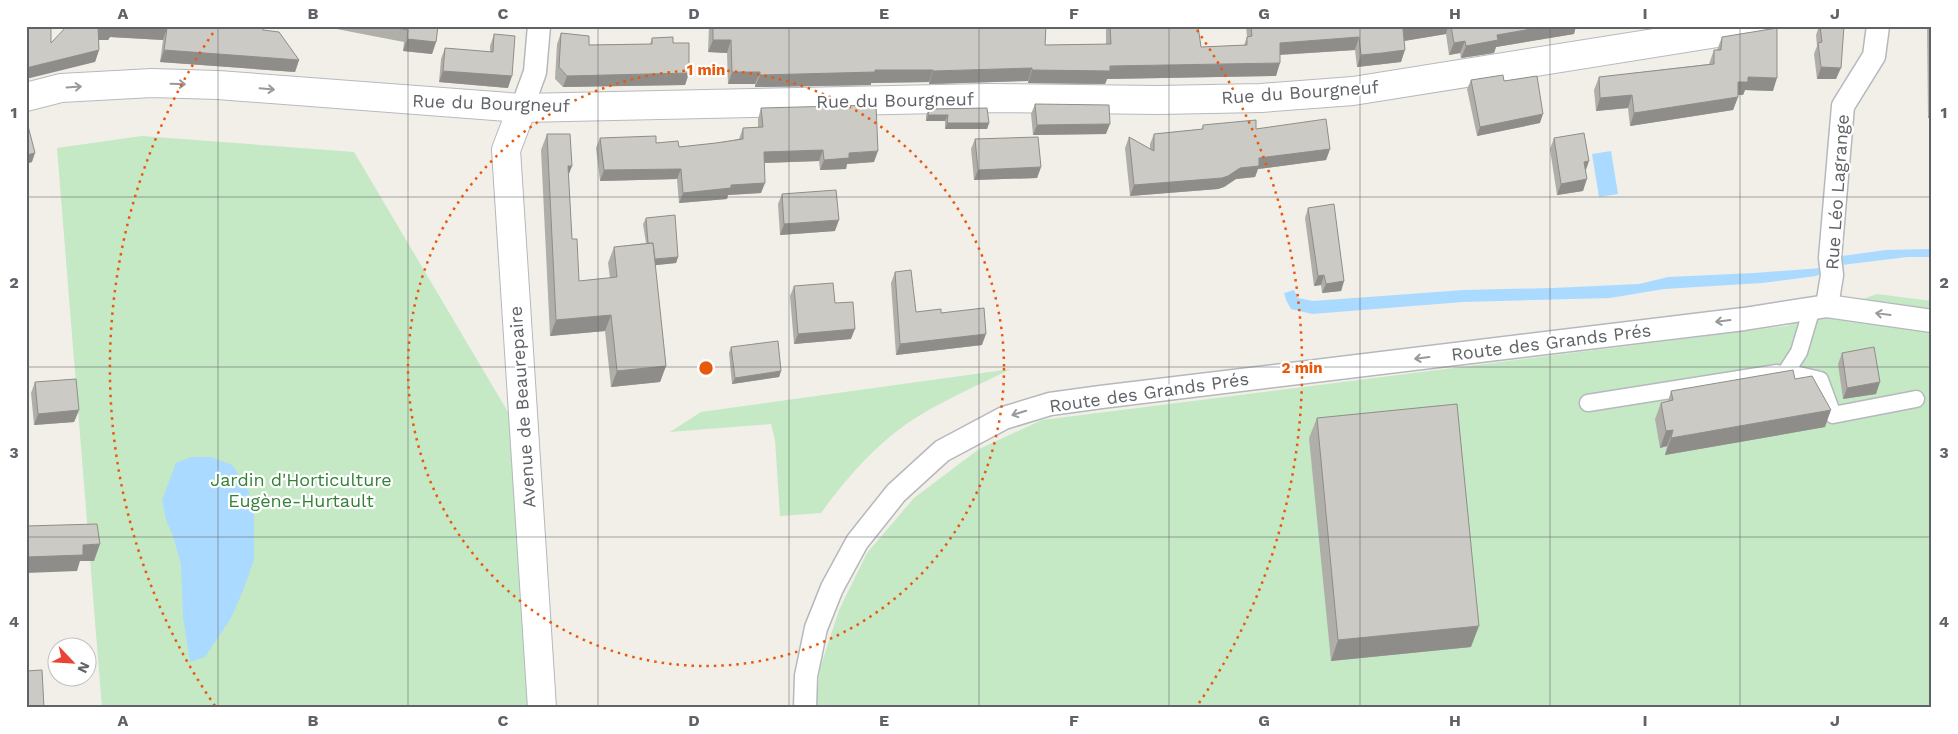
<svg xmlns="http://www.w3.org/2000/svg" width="1958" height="734" font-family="'Work Sans',sans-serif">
  <rect width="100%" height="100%" fill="#f1efe8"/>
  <g fill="#c5e8c5">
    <path d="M142,136L354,152L515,424L531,708H102L57,148Z"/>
    <path d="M1877,294L1932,301V708H816L820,668L839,610L867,553L914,498L979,449L1042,420L1786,326Z"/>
    <path d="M1011,369C981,384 950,397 922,414C881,438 848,476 821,513L780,516L775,440L771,424L670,432L701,412Z"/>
  </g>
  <g fill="#aadaff">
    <path d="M1611,151L1618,194L1599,197L1592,154Z"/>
    <path d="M1932,249V257H1907L1842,265L1816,276L1762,283L1664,289L1610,298L1463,302L1312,314L1291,309L1286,300L1284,293L1294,290L1298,298L1313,301L1464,290L1553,288L1639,284L1668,277L1754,273L1821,268L1841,259L1842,256L1886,250Z"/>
    <path d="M191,457H211L232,465L244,482L254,504V560L242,593L231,618L205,657L190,662L183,617L181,564L173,536L166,520L162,500L176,463Z"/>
  </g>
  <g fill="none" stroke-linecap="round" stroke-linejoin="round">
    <g stroke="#b5b8bc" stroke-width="19">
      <g id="pedestrian">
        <path d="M1812,308L1799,352L1786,372L1820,380L1833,415L1916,399"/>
        <path d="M1588,403L1777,373"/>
      </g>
    </g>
    <g stroke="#b5b8bc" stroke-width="25">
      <g id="minor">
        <path d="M522,108L535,72L539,26"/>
        <path d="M1827,306L1832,275L1830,258L1843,106L1874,56L1878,26"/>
        <path d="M805,708L806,676L816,628L832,588L857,542L896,493L942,451L1004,418L1050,404L1101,397L1744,319L1827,306L1932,321"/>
      </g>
    </g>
    <g stroke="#b5b8bc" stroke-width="30">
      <path id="tertiary" d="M522,108L506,150L542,708"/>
    </g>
    <g stroke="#b6babf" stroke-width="30">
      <path id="secondary" d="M26,97L61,88L152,83L218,85L522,108L987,98L1158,100L1261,98L1353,91L1761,26"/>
    </g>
    <use href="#pedestrian" stroke="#fff" stroke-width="16"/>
    <use href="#minor" stroke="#fff" stroke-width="22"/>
    <use href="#tertiary" stroke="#fff" stroke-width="28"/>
    <use href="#secondary" stroke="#fff" stroke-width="28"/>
  </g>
  <g fill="#afaea9">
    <path d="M67,26L263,30L299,60L295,72L160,62L163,40L110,37L108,40H99V50L95,62Z"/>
    <path d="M321,26H438L436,42L432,54L403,51L404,42Z"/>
    <path d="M709,26H1046L1045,45L1106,44V26H1198L1201,47L1244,45L1247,37L1246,26H1576L1574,34L1496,47L1494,53L1461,58L1460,53L1449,55L1446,34L1404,41L1401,62L1357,67L1355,50L1280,55L1276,76L1107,79L1105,84L1028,83V81L929,84V82L871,83V85L755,87V84H728L727,53L708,52Z"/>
    <path d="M1819,26H1844L1836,79H1817L1814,54L1817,46L1816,35Z"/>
    <path d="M1927,26H1932V118H1928Z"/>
    <path d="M561,33L589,45L650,44L652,38L673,43L689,73L685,85L563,87L555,79L557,44Z"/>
    <path d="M494,34L508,88L439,82L441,59L445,48L490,52V46Z"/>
    <path d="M1722,37L1773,91L1745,90L1743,95H1738V97L1733,110L1630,126L1628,108L1596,111L1594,90L1599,77L1709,64L1714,50H1717Z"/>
    <path d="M1471,80L1504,81L1540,123L1477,136L1467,89Z"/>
    <path d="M1035,104L1106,134L1033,135L1031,114Z"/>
    <path d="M761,108L874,162L847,164L846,169L820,170L819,161L764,163L761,193L728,195L727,199L679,203L677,179L600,181L596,148L600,138L656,143L679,147L716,143L739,139L743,128L758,127V119Z"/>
    <path d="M929,109L989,123L987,129H945V121H926V115Z"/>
    <path d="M1203,125L1256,129L1330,149L1326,160L1258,169L1255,177L1236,179L1224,187L1218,189L1130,196L1125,148L1129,137L1150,149V144L1154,134L1202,129Z"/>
    <path d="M547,134L572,166L568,176L572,239L579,281L610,278L608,263L614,247L646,243L643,224L646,218L678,257L676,263L655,265L666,366L660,382L611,387L605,331L550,336L541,150Z"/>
    <path d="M1554,138L1586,170L1583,191L1557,195L1550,149Z"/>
    <path d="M975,139L1041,167L1037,178L974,180L971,149Z"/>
    <path d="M782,194L835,231L780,235L778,204Z"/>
    <path d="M1308,208L1344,281L1341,291L1322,293L1321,285L1314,286L1305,218Z"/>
    <path d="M895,272L916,312L941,313L982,345L896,355L891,283Z"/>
    <path d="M794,286L835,303L851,339L794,344L790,296Z"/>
    <path d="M731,347L781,371L779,377L732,384L729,353Z"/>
    <path d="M1842,353L1876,394L1843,399L1838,364Z"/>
    <path d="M1795,379L1825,427L1665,455L1667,446L1660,448L1655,419L1661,403L1668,401L1671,391Z"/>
    <path d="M35,382L79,410L74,422L34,425L31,393Z"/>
    <path d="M1317,418L1471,647L1331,661L1309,438Z"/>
  </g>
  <g fill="#8f8d8a">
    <path d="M112,26H144L167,28L163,40L110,37L108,40H94L98,27Z"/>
    <path d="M1422,26H1448L1446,34L1398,42L1403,29Z"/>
    <path d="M1548,26H1576L1574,34L1496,47L1494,53L1461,58L1466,46L1497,35Z"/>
    <path d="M1359,37L1355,50L1275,55L1280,43Z"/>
    <path d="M407,39L436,42L432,54L403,51Z"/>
    <path d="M713,40H731L727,53L708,52Z"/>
    <path d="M1465,41L1460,53L1449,55L1454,43Z"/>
    <path d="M99,50L95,62L26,79V68Z"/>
    <path d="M164,50L299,60L295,72L160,62Z"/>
    <path d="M1405,50L1401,62L1357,67L1361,55Z"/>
    <path d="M1280,63L1276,76L1107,79L1105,84L1028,83L1032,70L1110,66Z"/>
    <path d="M1821,67L1841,68L1836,79H1817Z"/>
    <path d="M1032,68L1028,81L929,84L933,71Z"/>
    <path d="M875,70H933L929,82L871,83V85L755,87L760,75Z"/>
    <path d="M443,71L512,76L508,88L439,82Z"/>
    <path d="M732,72H760L755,84H728Z"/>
    <path d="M689,73L685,85L563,87L567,76Z"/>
    <path d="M1748,77L1777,78L1773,91L1745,90L1743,95H1733L1738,82Z"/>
    <path d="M1632,95L1628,108L1596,111L1600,98Z"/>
    <path d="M1738,97L1733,110L1630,126L1634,113Z"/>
    <path d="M1932,108V118H1928Z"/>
    <path d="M1543,114L1540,123L1477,136L1480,127Z"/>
    <path d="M928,115H948L945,121H926Z"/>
    <path d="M947,123H989L987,129H945Z"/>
    <path d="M1110,124L1106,134L1033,135L1037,125Z"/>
    <path d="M1330,149L1326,160L1258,169L1255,177L1236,179L1224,187L1218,189L1130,196L1134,185L1240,168L1259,158Z"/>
    <path d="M823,150L819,161L760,163L764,152Z"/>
    <path d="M878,151L874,162L847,164L846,169L820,170L824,160L849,153Z"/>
    <path d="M35,153L32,162L26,164V155Z"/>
    <path d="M1589,161L1585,173L1584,162Z"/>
    <path d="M568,166H572L566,181Z"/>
    <path d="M1041,167L1037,178L974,180L978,170Z"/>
    <path d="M681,169L677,179L600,181L604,170Z"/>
    <path d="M1587,179L1583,191L1557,195L1561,184Z"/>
    <path d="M765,183L761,193L728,195L727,199L679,203L683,193L731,185Z"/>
    <path d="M839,220L835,231L780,235L784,224Z"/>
    <path d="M678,257L676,263L648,266L650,260Z"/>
    <path d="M1324,275L1321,285L1314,286L1318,276Z"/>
    <path d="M1344,281L1341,291L1322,293L1326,284Z"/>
    <path d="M611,315L605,331L550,336L556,320Z"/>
    <path d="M855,329L851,339L794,344L798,334Z"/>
    <path d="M986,334L982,345L896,355L900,344Z"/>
    <path d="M666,366L660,382L611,387L617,371Z"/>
    <path d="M781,371L779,377L732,384L735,378Z"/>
    <path d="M1880,382L1876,394L1843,399L1847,388Z"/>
    <path d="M79,410L74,422L34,425L38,414Z"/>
    <path d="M1831,410L1825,427L1665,455L1671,438Z"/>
    <path d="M1673,430L1667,446L1660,448L1666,431Z"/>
    <path d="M100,544L94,561H80L77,571L26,573V557L83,545Z"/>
    <path d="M1479,626L1471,647L1331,661L1338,640Z"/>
  </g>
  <g fill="#cccac5" stroke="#8f8d8a">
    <path d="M26,26H51V43L67,26H113V28L98,27L99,50L26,68Z"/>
    <path d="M144,26H263V30L279,32L299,60L164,50L167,28Z"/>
    <path d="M386,26H438L436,42L407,39L408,30Z"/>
    <path d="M713,26H1046L1045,45L1111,44L1110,26H1198L1201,47L1247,45V37L1252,36L1251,26H1422L1403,29L1405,50L1382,53L1361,55L1359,37L1280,43V63L1110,66V71L1032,70V68L933,71V70H875V72L760,75V72H732L731,40H713Z"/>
    <path d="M1451,26H1548L1497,35L1498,40L1466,46L1465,41L1454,43Z"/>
    <path d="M1820,26H1844L1841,68L1821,67L1818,43L1822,42Z"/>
    <path d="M1931,26H1932V99Z"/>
    <path d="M1777,28V78L1748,77V82H1738V97L1634,113L1632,95L1600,98L1599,77L1714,64V50H1721L1722,37Z"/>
    <path d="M561,33L589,36V45L652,44V38L673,37V43H689V73L567,76L559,67Z"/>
    <path d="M494,34L515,36L512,76L443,71L445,48L493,52Z"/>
    <path d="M1503,75L1504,81L1537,76L1543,114L1480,127L1471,80Z"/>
    <path d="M1035,104L1109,105L1110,124L1037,125Z"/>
    <path d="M876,105L878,151L849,153V158L824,160L823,150L764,152L765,183L731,185V188L683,193L681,169L604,170L600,138L656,136V143L678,141L679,147L716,143L743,139V128L763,127L761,108Z"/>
    <path d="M987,108L989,123H947L948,115H928L929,109Z"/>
    <path d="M26,118L35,153L26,155Z"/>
    <path d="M1326,119L1330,149L1259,158V166L1240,168L1228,176L1222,178L1134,185L1129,137L1154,151V134L1203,129V125L1256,120V129Z"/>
    <path d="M1584,133L1589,161L1584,162L1587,179L1561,184L1554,138Z"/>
    <path d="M547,134H570L572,166H568L572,239H577L579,281L617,277L614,247L653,243L666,366L617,371L611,315L556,320Z"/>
    <path d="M1038,137L1041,167L978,170L975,139Z"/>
    <path d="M836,190L839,220L784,224L782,194Z"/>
    <path d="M1334,204L1344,281L1326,284L1324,275L1318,276L1308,208Z"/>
    <path d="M675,215L678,257L655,259L653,243H648L646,218Z"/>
    <path d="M911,270L916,312L941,309V313L984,308L986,334L900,344L895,272Z"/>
    <path d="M833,283L835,303L853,302L855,329L798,334L794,286Z"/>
    <path d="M778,341L781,371L735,378L731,347Z"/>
    <path d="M1874,347L1880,382L1847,388L1842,353Z"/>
    <path d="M1793,370L1795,379L1812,376L1831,410L1671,438L1673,430L1666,431L1661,403L1673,400L1671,391Z"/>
    <path d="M76,379L79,410L38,414L35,382Z"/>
    <path d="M1457,404L1479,626L1338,640L1317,418Z"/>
    <path d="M97,524L100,544L83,545V555L26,557V526Z"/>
    <path d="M42,670L44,708H26V671Z"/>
  </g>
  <defs><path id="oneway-shaft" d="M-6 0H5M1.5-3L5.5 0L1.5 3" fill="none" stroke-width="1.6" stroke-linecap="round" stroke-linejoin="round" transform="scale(1.25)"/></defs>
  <g stroke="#979a9d">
    <use href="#oneway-shaft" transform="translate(178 84) rotate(2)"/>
    <use href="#oneway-shaft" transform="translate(74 87) rotate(-4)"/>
    <use href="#oneway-shaft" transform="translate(267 89) rotate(5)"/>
    <use href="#oneway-shaft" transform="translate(1883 314) rotate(-172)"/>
    <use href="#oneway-shaft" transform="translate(1723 321) rotate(173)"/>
    <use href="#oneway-shaft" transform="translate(1422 358) rotate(173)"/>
    <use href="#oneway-shaft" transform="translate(1019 413) rotate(163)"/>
  </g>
  <path fill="none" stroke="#5f6368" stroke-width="1" stroke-opacity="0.55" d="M218,26V708M408,26V708M598,26V708M789,26V708M979,26V708M1169,26V708M1360,26V708M1550,26V708M1740,26V708M26,197H1932M26,367H1932M26,537H1932"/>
  <g fill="none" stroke="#e8590c" stroke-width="2.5" stroke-dasharray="2.5 5">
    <circle cx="706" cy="368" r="298"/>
    <path d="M215 706A596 596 0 0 1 215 30M1197 30A596 596 0 0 1 1197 706"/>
  </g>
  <g text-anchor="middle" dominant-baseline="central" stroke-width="4.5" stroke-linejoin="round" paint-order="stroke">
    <g font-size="18" fill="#5f6368" stroke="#fff">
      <text transform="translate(1300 92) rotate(-4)">Rue du Bourgneuf</text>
      <text transform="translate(895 100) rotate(-1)">Rue du Bourgneuf</text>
      <text transform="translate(491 103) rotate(2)">Rue du Bourgneuf</text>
      <text transform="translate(1837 192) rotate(-86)">Rue Léo Lagrange</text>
      <text transform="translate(1551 342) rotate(-7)">Route des Grands Prés</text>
      <text transform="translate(1149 392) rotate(-8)">Route des Grands Prés</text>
      <text transform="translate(522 407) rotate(-94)">Avenue de Beaurepaire</text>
    </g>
    <g font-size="18" fill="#348238" stroke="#fff">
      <text x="301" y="479">Jardin d'Horticulture<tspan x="301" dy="21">Eugène-Hurtault</tspan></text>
    </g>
  </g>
  <circle cx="706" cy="368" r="8" fill="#e8590c" stroke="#fff" stroke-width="2.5"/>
  <g font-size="15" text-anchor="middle" font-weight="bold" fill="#e8590c" stroke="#fff" stroke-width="4.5" stroke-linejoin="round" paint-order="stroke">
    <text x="706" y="75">1 min</text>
    <text x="1302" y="373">2 min</text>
  </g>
  <rect width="1958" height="734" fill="none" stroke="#ffffff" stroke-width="55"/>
  <g transform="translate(72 662) rotate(115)"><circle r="24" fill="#ffffff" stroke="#bfc1c3"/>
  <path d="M0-4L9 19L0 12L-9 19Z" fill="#ea4335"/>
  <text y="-8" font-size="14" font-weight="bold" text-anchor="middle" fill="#5f6368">N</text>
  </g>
  <rect x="28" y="28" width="1902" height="678" fill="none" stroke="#5f6368" stroke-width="2"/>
  <g font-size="16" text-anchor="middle" font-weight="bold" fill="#5f6368">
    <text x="123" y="19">A</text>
    <text x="313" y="19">B</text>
    <text x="503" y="19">C</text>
    <text x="694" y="19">D</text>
    <text x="884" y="19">E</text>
    <text x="1074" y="19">F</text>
    <text x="1264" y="19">G</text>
    <text x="1455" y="19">H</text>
    <text x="1645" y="19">I</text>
    <text x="1835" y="19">J</text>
    <text x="14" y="118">1</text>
    <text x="1944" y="118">1</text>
    <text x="14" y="288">2</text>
    <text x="1944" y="288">2</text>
    <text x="14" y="458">3</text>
    <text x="1944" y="458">3</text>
    <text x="14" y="627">4</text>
    <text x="1944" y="627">4</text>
    <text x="123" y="726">A</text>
    <text x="313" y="726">B</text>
    <text x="503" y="726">C</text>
    <text x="694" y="726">D</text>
    <text x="884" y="726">E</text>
    <text x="1074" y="726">F</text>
    <text x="1264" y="726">G</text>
    <text x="1455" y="726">H</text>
    <text x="1645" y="726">I</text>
    <text x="1835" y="726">J</text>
  </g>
</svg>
